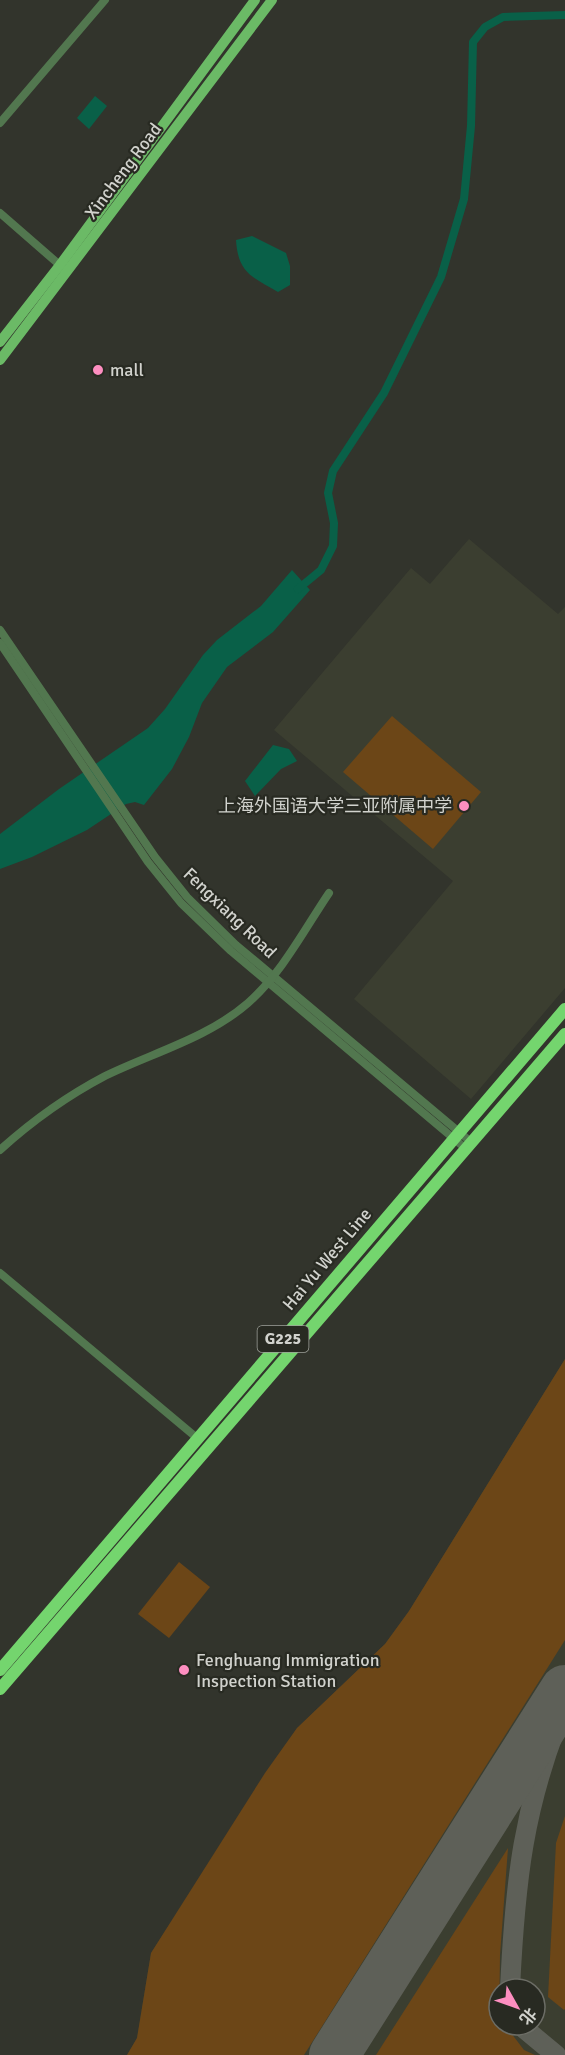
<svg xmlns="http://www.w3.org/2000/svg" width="565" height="2055" font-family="Signika,'Noto Sans SC',sans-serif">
  <rect width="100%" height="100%" fill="#32342c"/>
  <g fill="#3b3e30" fill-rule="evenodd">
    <path d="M469,539L558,614L565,607V988L471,1099L354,999L453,881L274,730L411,568L430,584Z"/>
    <path d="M565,1359V2055H127L137,2038L151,1953L297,1728L385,1644L409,1611ZM499,1989H535V2025H499Z"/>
  </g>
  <g fill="#6c4617">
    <path d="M392,716L481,792L433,849L343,772Z"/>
    <path d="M565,1359V1640L304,2055H127L137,2038L151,1953L265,1773L297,1728L385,1644L409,1611Z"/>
    <path d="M179,1562L210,1587L169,1638L138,1614Z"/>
    <path d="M565,1816V2009L564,2010L548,1997L556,1843Z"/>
    <path d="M508,1848L500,1955L499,2025H505L524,2050L535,2055H376Z"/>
  </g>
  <g fill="#096048">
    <path d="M95,96L107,106L89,129L77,118Z"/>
    <path d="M252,236L286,253L290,266V285L278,292C252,277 238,273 236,240Z"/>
    <path d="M292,570L310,590L273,632L227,667L202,703L189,737L172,769L144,805L135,802L126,804L87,830L32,857L0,869V834L59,789L148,728L165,709L203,655L217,640L261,606Z"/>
    <path d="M273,745L289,749L297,761L281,769L255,796L245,781Z"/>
  </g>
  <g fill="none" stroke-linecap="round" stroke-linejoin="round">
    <path stroke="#096048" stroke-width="8" d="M298,589L321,570L333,546L334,523L328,493L333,471L384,393L441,277L464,199L471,126L473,42L485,27L503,17L565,15"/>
    <g stroke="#5e6058" stroke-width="20">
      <path d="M510,1989C515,1882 523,1805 565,1704"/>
      <path d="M520,2025L556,2055"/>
    </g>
    <path stroke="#5e6058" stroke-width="50" d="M334,2055L565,1690"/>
    <g stroke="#52774f" stroke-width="8">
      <path d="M0,123L105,0"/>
      <path d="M0,213L62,267"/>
      <path d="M0,630L155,857L187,897L236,945L471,1142"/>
      <path d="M0,643L148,862L181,903L231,951L465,1148"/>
      <path d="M0,1150C32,1121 67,1096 105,1076C152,1053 208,1038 248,1003C282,973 304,930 329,893"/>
      <path d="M0,1273L197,1438"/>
    </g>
    <g stroke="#6bba66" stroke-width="10">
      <path d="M0,342L60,265L255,0"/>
      <path d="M0,360L272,0"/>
    </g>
    <g stroke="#74d56e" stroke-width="12">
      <path d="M0,1670L565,1009"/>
      <path d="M0,1689L565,1034"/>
    </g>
  </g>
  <g fill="#fd8ec0" stroke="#282a22" stroke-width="2">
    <circle cx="98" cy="370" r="6"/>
    <circle cx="464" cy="806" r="6"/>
    <circle cx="184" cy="1670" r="6"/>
  </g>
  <g text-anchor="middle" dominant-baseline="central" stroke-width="4.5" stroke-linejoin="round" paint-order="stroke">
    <rect fill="#282a22" stroke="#9ea09a" stroke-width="1.5" x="257.5" y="1326" width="51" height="26" rx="4.5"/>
    <g font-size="16" font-weight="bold" fill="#d1d2cd">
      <text x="283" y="1339">G225</text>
    </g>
    <g font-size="18" fill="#d1d2cd" stroke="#282a22">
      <text transform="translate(123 171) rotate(-53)">Xincheng Road</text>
      <text transform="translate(230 913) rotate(44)">Fengxiang Road</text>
      <text transform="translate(327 1259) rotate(-50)">Hai Yu West Line</text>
    </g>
    <g font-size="18" fill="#d1d2cd" stroke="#282a22" text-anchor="start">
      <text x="110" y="370">mall</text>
      <text x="452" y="806" text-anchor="end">上海外国语大学三亚附属中学</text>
      <text x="196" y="1660">Fenghuang Immigration<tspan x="196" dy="21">Inspection Station</tspan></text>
    </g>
  </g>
  <g transform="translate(517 2007) rotate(130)"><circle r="28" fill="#282a22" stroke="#6c6d66" stroke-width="1.5"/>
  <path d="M0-4.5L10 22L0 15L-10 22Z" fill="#fd8ec0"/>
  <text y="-9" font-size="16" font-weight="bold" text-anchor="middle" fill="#d1d2cd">北</text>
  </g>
</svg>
